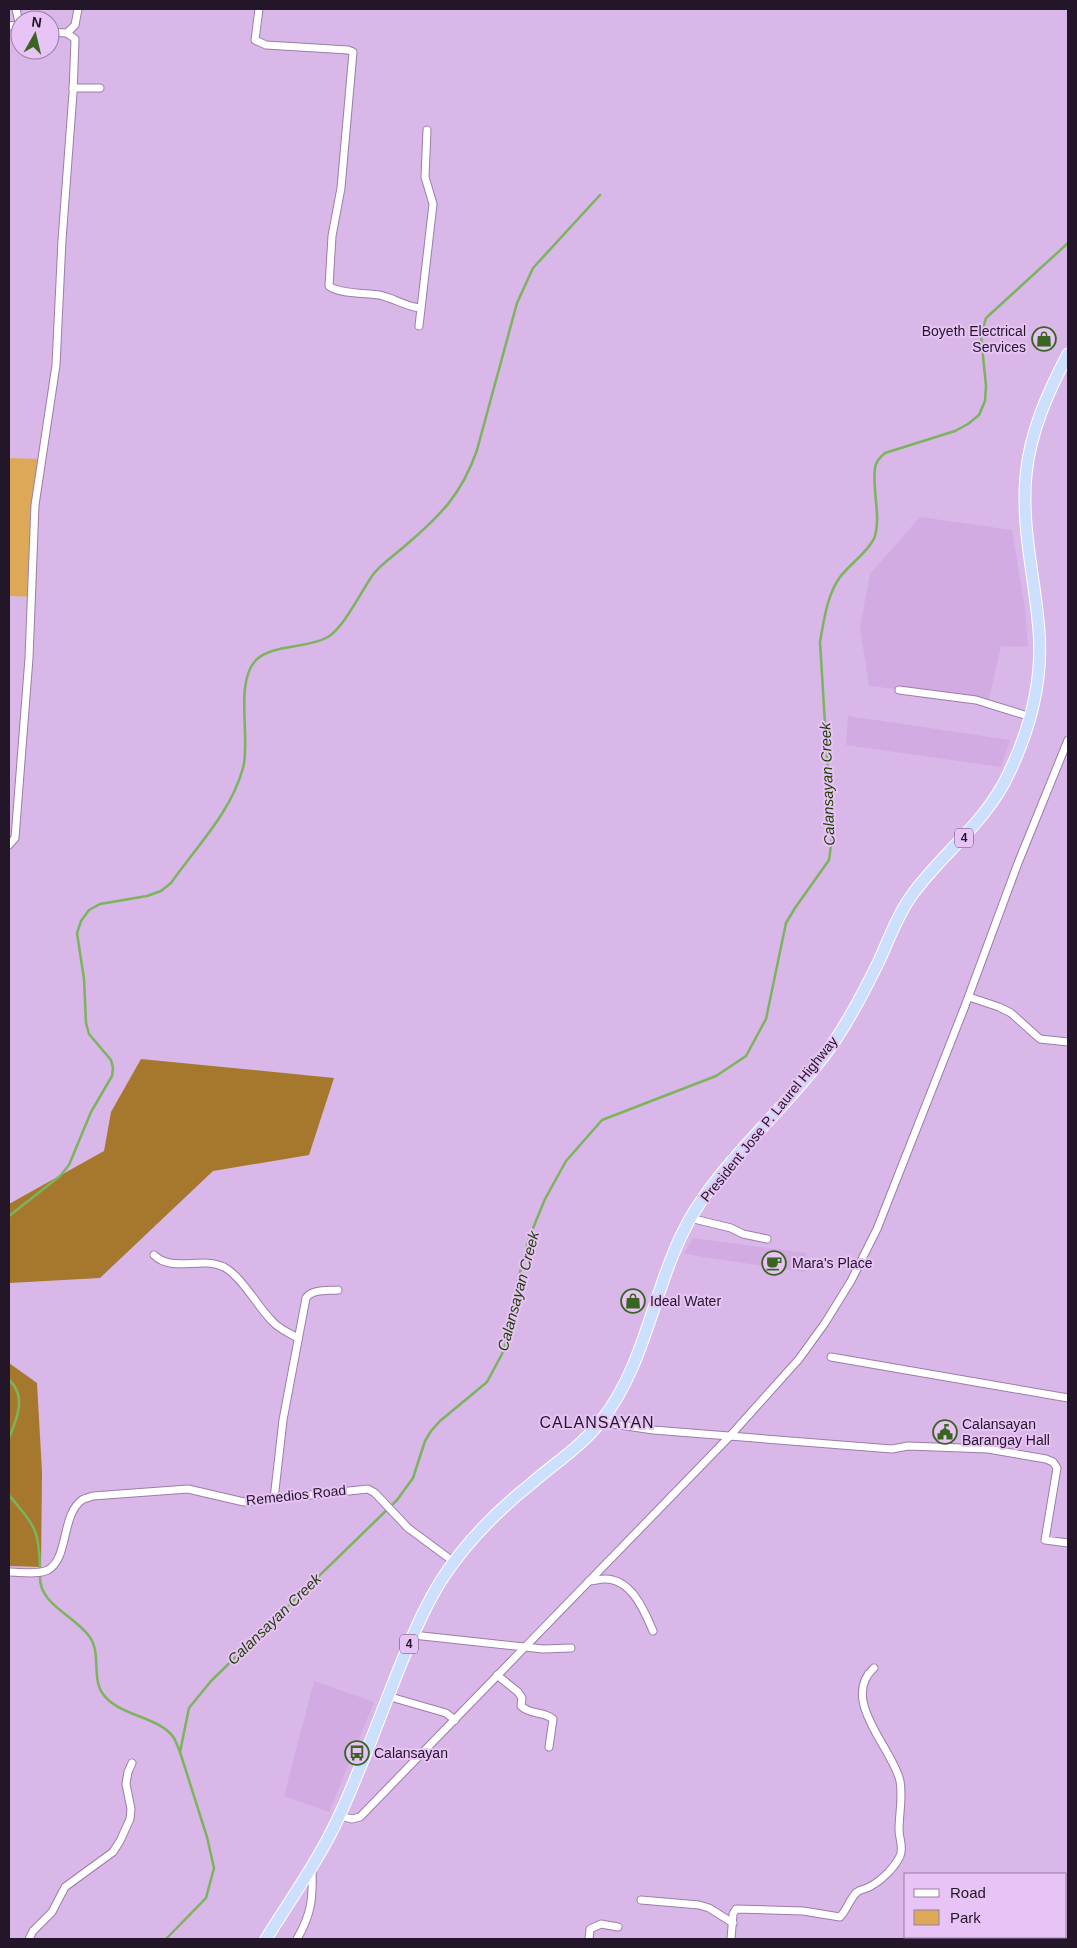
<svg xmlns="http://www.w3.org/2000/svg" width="1077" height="1948" font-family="Arial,sans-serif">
  <rect width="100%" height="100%" fill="#d9b7e8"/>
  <g fill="#d1abe1">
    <path d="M920,517L1012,530L1025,609L1028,647L1001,646L989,699L869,686L860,627L870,574Z"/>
    <path d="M848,716L1010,740L1001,767L846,745Z"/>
    <path d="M693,1238L806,1253L804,1272L684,1254Z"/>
    <path d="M314,1681L374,1702L329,1812L284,1796Z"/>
  </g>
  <path fill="#dda959" d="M9,458L39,459L36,597L9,596Z"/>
  <g fill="#a6782d">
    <path d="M141,1059L334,1078L309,1155L213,1171L100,1278L9,1283V1204L104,1151L111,1112Z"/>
    <path d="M9,1363L37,1383L42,1472L41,1567L9,1566Z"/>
  </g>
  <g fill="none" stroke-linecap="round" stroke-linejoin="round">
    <g stroke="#7bb45d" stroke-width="2.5">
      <path d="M9,1216L60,1176L69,1165L91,1112L112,1076L113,1068L111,1060L89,1034L86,1023L84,979L77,933L81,921L89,910L100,904L147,896L161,891L171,883C197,846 231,812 243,768C251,739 234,683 256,660C272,644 307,649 328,637C344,627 361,592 372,576C380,564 395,555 406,545C440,516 462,494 477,450L517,303L533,268L600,195"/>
      <path d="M9,1380C27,1396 17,1419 9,1438"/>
      <path d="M9,1495C34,1526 39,1527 40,1569"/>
      <path d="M40,1577C39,1604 75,1616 89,1636C102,1653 91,1678 103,1694C118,1716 159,1716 174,1738C176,1742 178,1747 180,1752"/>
      <path d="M166,1939L206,1898L214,1868L207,1837L180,1752L189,1708L211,1681L397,1500L413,1478L425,1441L431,1431L440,1421L487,1382L502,1354L510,1328L517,1284L529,1238L545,1199L566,1161L602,1120L716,1076L746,1056L766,1019L786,923L795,908L829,860L832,838L820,642C824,620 827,595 840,577C849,565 871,549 875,536C881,514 872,491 875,468C876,461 880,457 885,453L955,431L968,424L979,415L985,401L986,386L981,336L986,318L1068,243"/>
    </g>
    <g stroke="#9d7caa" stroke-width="9">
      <g id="minor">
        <path d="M16,9L20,27"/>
        <path d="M259,9L255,40L266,45L348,50L353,52L341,188L332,236L329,286C339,294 366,293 379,295C394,298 404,306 420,308"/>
        <path d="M9,26L19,25"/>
        <path d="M67,33L75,25L78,9"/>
        <path d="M73,88H100"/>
        <path d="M419,326L433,204L425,177L427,130"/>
        <path d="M899,690L976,700L1031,717"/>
        <path d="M9,845L15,838L29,658L35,505L56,365L62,240L73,93L75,39L67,33L50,32"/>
        <path d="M969,997L999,1007L1011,1013L1040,1039L1068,1042"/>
        <path d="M690,1218L731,1228L743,1234L767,1239"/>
        <path d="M154,1255C172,1273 202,1256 224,1267C241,1276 258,1307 272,1321C279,1329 289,1333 298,1338"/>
        <path d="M831,1357L1068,1398"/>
        <path d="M600,1422L653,1430L892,1449L908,1446L988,1449L1046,1459L1053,1462L1057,1468L1045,1540L1068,1543"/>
        <path d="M274,1499L283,1420L306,1298C312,1289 327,1291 338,1290"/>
        <path d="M9,1572C20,1572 38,1575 48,1570C69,1558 61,1515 82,1500C85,1498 90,1497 93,1496L188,1489L244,1502L368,1489L375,1493L408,1528L454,1562"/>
        <path d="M589,1581C594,1581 599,1579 604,1579C631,1578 644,1610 653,1631"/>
        <path d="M413,1635L543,1649L571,1648"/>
        <path d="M497,1675L518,1692L522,1698L521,1706C530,1715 543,1711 553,1719L549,1747"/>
        <path d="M387,1696L446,1713L455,1720"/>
        <path d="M340,1816L352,1819L360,1817L730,1436L799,1359L825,1323L851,1281L877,1229L965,1006L1018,863L1068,740"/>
        <path d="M641,1900L699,1905L709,1908L733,1923"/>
        <path d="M29,1939L33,1931L52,1912L65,1887L113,1852L120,1841L130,1819L131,1809L126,1784L128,1772L132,1763"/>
        <path d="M297,1939C312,1913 313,1898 312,1868"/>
        <path d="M589,1939L590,1929L601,1924L618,1927"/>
        <path d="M731,1939L733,1914L736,1909L803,1911L840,1917C847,1910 850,1898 857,1892C861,1889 867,1889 871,1886C882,1880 895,1867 900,1856C904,1847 899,1839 899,1830C899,1814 903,1797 900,1781C893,1749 839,1699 874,1668"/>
      </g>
    </g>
    <g stroke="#fff" stroke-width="13">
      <path id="trunk" d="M266,1939C292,1897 321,1857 341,1812C364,1762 382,1710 403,1659C415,1630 427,1602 444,1576C468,1540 498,1510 532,1483C555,1463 582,1446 601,1421C649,1361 654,1277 694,1212C730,1154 784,1110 824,1056C846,1027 863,994 879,961C889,939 898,914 912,895C943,852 986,823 1009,773C1030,729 1043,680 1039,631C1035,578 1021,528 1026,475C1030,432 1048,392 1068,354"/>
    </g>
    <use href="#minor" stroke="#fff" stroke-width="7"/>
    <use href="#trunk" stroke="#cce0fe" stroke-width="11"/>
  </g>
  <defs>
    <g id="shop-ring" transform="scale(1.25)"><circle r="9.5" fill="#e7c4f5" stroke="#3a6421" stroke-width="1.5"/><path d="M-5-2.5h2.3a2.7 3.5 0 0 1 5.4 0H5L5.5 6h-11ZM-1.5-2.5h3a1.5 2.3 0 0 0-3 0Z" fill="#3a6421"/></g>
    <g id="cafe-ring" transform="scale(1.25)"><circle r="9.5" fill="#e7c4f5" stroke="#3a6421" stroke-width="1.5"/><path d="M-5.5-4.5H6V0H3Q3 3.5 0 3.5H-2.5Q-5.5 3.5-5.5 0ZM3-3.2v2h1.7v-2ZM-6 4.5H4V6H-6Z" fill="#3a6421"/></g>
    <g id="civic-ring" transform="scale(1.25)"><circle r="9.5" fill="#e7c4f5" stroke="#3a6421" stroke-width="1.5"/><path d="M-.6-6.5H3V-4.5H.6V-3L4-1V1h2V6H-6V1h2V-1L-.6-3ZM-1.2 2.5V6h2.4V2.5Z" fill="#3a6421"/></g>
    <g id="bus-ring" transform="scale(1.25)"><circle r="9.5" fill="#e7c4f5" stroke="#3a6421" stroke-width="1.5"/><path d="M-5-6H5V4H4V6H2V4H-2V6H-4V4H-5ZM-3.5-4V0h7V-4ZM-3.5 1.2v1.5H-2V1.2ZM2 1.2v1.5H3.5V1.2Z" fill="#3a6421"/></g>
  </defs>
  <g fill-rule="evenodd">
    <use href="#shop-ring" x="1044" y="339"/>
    <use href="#cafe-ring" x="774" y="1263"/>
    <use href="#shop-ring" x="633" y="1301"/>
    <use href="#civic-ring" x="945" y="1432"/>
    <use href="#bus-ring" x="357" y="1753"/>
  </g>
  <g text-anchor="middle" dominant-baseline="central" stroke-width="4" stroke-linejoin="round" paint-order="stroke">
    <g fill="#e7c4f5" stroke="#5e4a66" stroke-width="1">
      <rect x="955" y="828.5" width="18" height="19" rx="4"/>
      <rect x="400" y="1634.5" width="18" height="19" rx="4"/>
    </g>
    <g font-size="12" font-weight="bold" fill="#231628">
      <text x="964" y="838">4</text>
      <text x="409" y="1644">4</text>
    </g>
    <g font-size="14" fill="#231628" stroke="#e7c4f5" text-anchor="start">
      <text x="1026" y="331" text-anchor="end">Boyeth Electrical<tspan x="1026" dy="16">Services</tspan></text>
      <text x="792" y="1263">Mara's Place</text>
      <text x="650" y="1301">Ideal Water</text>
      <text x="962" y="1424">Calansayan<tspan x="962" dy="16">Barangay Hall</tspan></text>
      <text x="374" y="1753">Calansayan</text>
    </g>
    <g font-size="14" fill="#231628" stroke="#e7c4f5">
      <text transform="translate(769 1119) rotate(-51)">President Jose P. Laurel Highway</text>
      <text transform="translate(296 1495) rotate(-6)">Remedios Road</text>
    </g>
    <g font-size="15" font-style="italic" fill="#1b3f00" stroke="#e7c4f5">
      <text transform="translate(827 784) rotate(-92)">Calansayan Creek</text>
      <text transform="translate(518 1291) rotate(-75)">Calansayan Creek</text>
      <text transform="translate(274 1619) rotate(-44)">Calansayan Creek</text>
    </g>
    <g font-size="16" letter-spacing="1" fill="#231628" stroke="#e7c4f5">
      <text x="597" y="1422">CALANSAYAN</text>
    </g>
  </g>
  <rect width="1077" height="1948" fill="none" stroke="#231628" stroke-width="20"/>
  <rect x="904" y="1873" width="162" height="65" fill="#e7c4f5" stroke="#997ea3"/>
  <rect x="914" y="1889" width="25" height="8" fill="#ffffff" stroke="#997ea3"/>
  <text x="950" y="1898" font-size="15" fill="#231628">Road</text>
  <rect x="914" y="1910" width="25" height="15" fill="#dda959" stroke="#997ea3"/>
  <text x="950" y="1923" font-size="15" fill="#231628">Park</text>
  <g transform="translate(35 35) rotate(8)"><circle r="24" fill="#e7c4f5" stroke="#997ea3"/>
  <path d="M0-4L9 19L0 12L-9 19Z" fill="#3a6421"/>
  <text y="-8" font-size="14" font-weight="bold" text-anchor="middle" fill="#231628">N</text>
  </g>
</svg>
